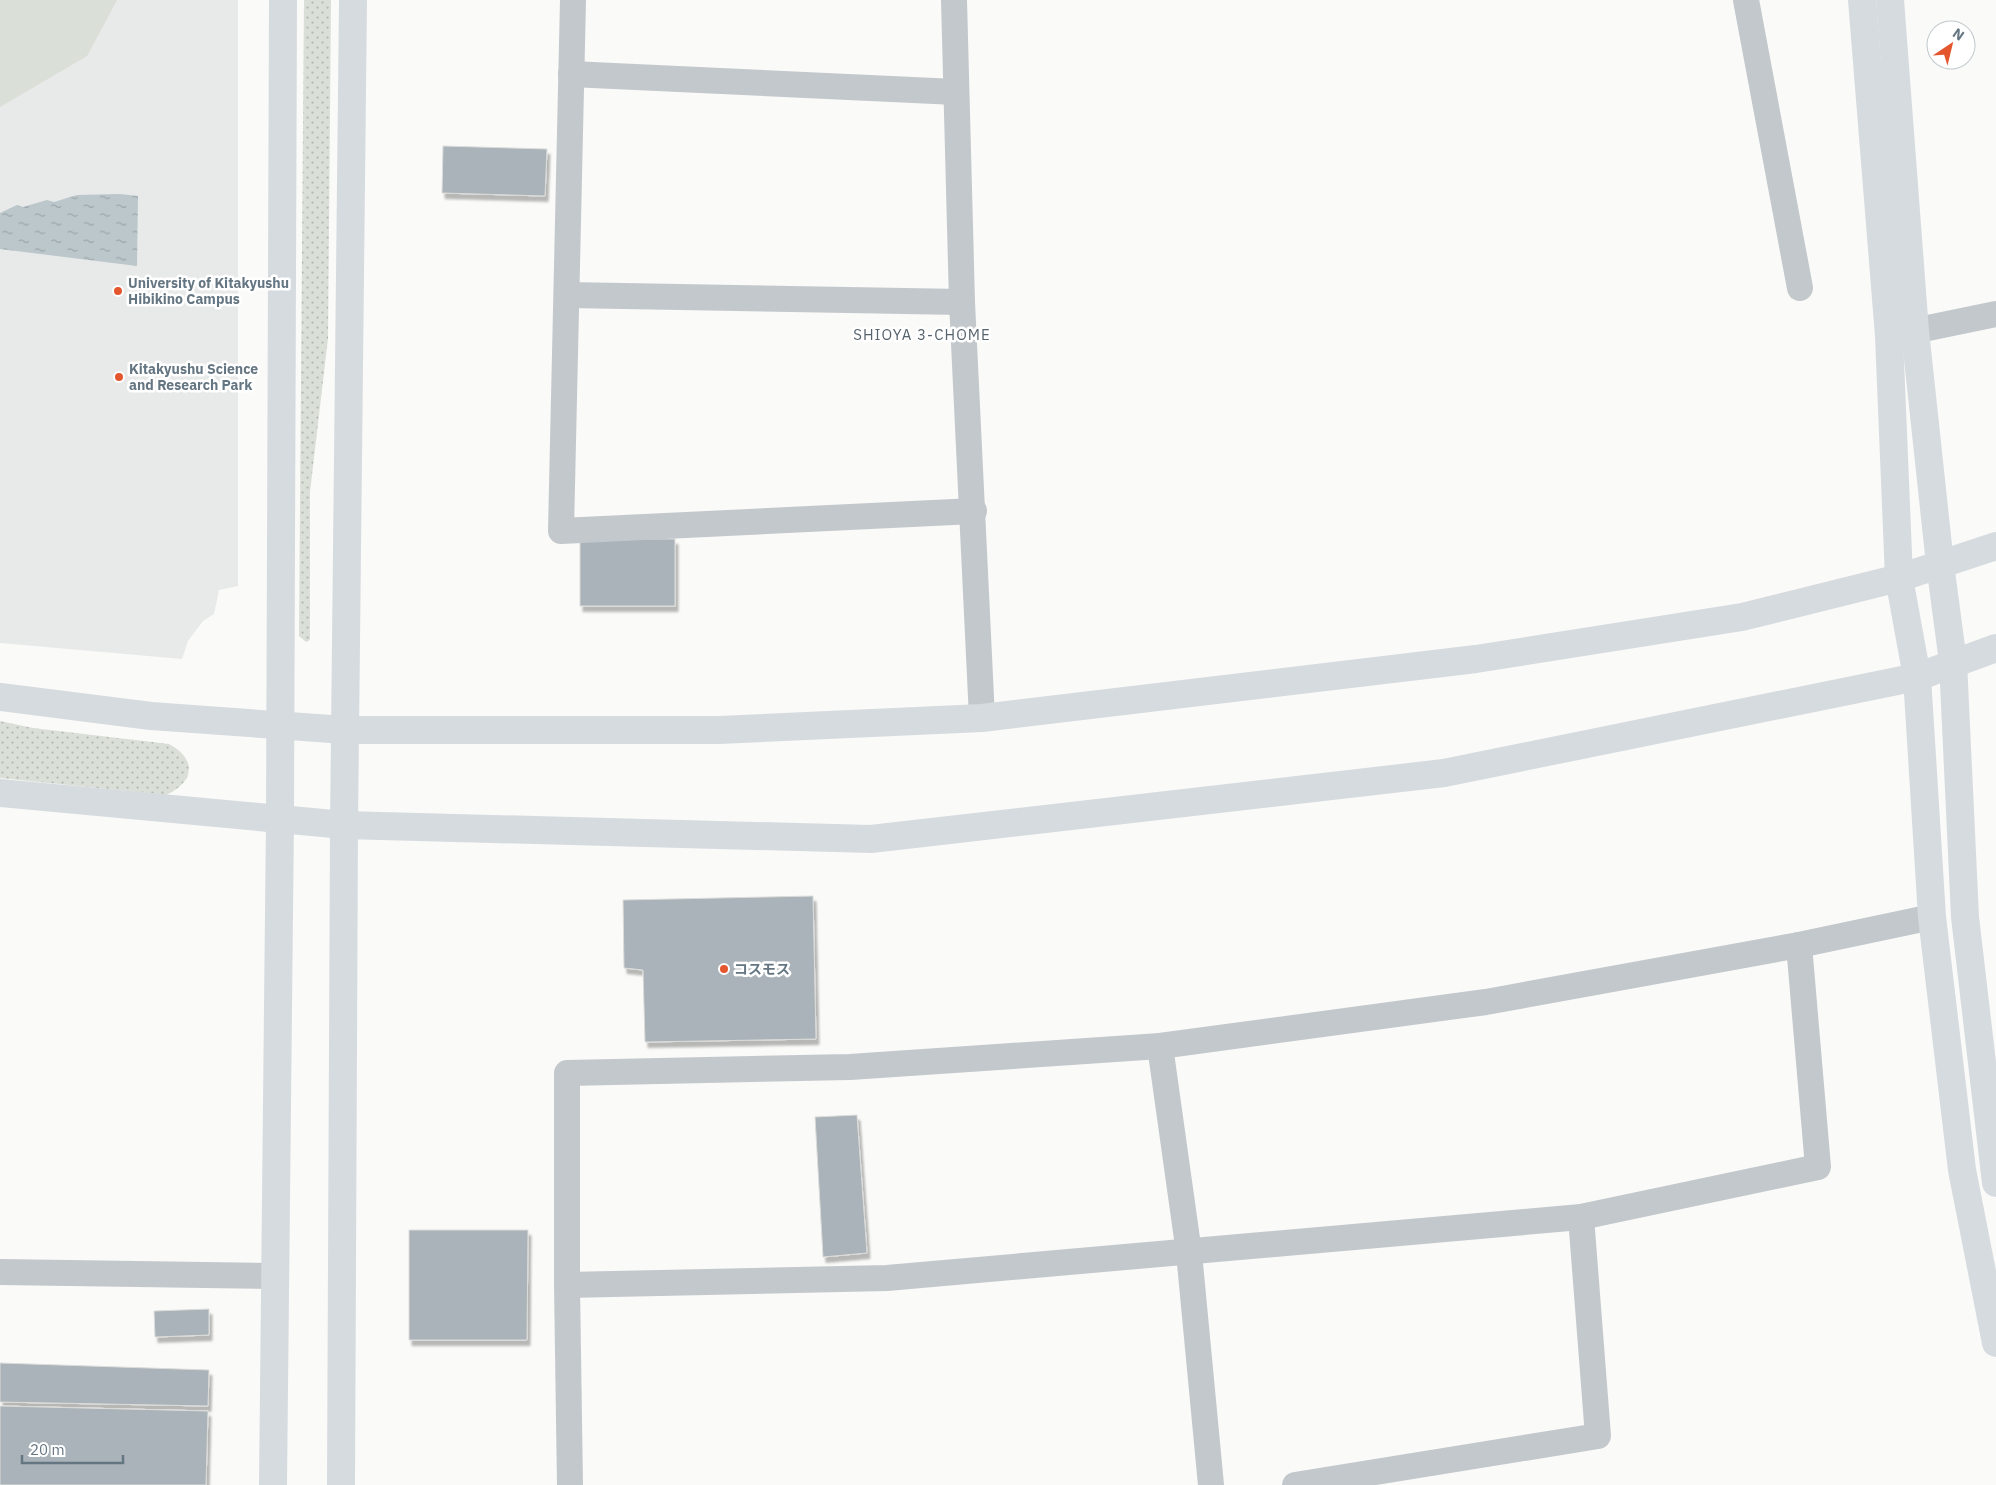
<svg xmlns="http://www.w3.org/2000/svg" width="1996" height="1485" font-family="'IBM Plex Sans','Noto Sans JP',sans-serif">
  <defs>
    <pattern id="green-dots" width="8" height="8" patternUnits="userSpaceOnUse" patternTransform="scale(1.25)"><rect width="8" height="8" fill="#dadfd7"/><path d="M2 2h.1M6 6h.1" fill="none" stroke="#b4b9b4" stroke-width="1.8" stroke-linecap="round"/></pattern>
    <pattern id="water-ripples" width="26" height="14" patternUnits="userSpaceOnUse" patternTransform="scale(1.25)"><rect width="26" height="14" fill="#bbc7cb"/><path d="M2 4q2-2 4 0t4 0M15 11q2-2 4 0t4 0" fill="none" stroke="#9ca6aa"/></pattern>
    <filter id="shadow"><feDropShadow dx="3" dy="5.5" stdDeviation="1" flood-color="#0004"/></filter>
  </defs>
  <rect width="100%" height="100%" fill="#fafaf8"/>
  <path fill="#e8e9e9" d="M0,0H238V586L219,590L214,614L203,621L188,641L182,659L0,643Z"/>
  <g fill="url(#green-dots)">
    <path d="M304,0H331L328,338L310,492V640L306,642L299,636Z"/>
    <path d="M0,721L33,728L169,744C197,759 195,782 166,795L0,778Z"/>
  </g>
  <path fill="#dadfd7" d="M0,0H117L87,56L0,107Z"/>
  <path fill="url(#water-ripples)" d="M120,194L138,196L137,266L0,249V213L17,205L23,207L47,200L54,202L77,195Z"/>
  <g fill="#aab3b9" stroke="#dcdcda" filter="url(#shadow)">
    <path d="M443,146L547,149L545,196L442,193Z"/>
    <rect x="580" y="539" width="95" height="67"/>
    <path d="M813,896L816,1039L645,1042L643,970L624,968L623,900Z"/>
    <path d="M857,1115L867,1253L823,1257L815,1117Z"/>
    <path d="M409,1230H528L527,1340H409Z"/>
    <path d="M209,1309V1335L155,1337L154,1311Z"/>
    <path d="M0,1363L209,1370L208,1406L0,1402Z"/>
    <path d="M0,1406L208,1411L206,1485H0Z"/>
  </g>
  <g fill="none" stroke-linecap="round" stroke-linejoin="round">
    <g stroke="#c3c8cc" stroke-width="26">
      <path d="M573,0L561,531L974,511"/>
      <path d="M954,0L962,302L982,718"/>
      <path d="M1746,0L1800,288"/>
      <path d="M571,74L956,92"/>
      <path d="M567,295L962,302"/>
      <path d="M1894,335L1996,314"/>
      <path d="M1799,945L1932,917"/>
      <path d="M1160,1046L1189,1253L1211,1485"/>
      <path d="M0,1272L274,1276"/>
      <path d="M567,1285L887,1278L1581,1217L1818,1167L1799,945L1486,1002L1160,1046L850,1067L567,1073V1285L570,1485"/>
      <path d="M1295,1485L1598,1436L1581,1217"/>
    </g>
    <g stroke="#d6dbdf" stroke-width="28">
      <path d="M1862,0L1889,336L1899,578L1917,677L1932,917L1962,1170L1996,1343"/>
      <path d="M1890,0L1915,331L1940,564L1953,662L1965,917L1996,1183"/>
      <path d="M0,697L151,716L345,730H719L982,718L1476,659L1742,617L1899,578L1996,546"/>
      <path d="M0,793L344,825L871,839L1444,773L1917,677L1996,648"/>
      <path d="M273,1485L280,818L283,0"/>
      <path d="M341,1485L344,825L353,0"/>
    </g>
  </g>
  <g fill="#e4572e" stroke="#fff" stroke-width="2">
    <circle cx="118" cy="291" r="5"/>
    <circle cx="119" cy="377" r="5"/>
    <circle cx="724" cy="969" r="5"/>
  </g>
  <g text-anchor="middle" dominant-baseline="central" stroke-width="5" stroke-linejoin="round" paint-order="stroke">
    <g font-size="14" font-weight="bold" fill="#657683" stroke="#fff" text-anchor="start">
      <text x="128" y="283">University of Kitakyushu<tspan x="128" dy="16">Hibikino Campus</tspan></text>
      <text x="129" y="369">Kitakyushu Science<tspan x="129" dy="16">and Research Park</tspan></text>
      <text x="734" y="969">コスモス</text>
    </g>
    <g font-size="15" letter-spacing="1" fill="#57646e" stroke="#fff">
      <text x="922" y="334">SHIOYA 3-CHOME</text>
    </g>
  </g>
  <g transform="translate(1951 45) rotate(35)"><circle r="24" fill="#ffffff" stroke="#c1c8cd"/>
  <path d="M0-4L9 19L0 12L-9 19Z" fill="#e4572e"/>
  <text y="-8" font-size="14" font-weight="bold" text-anchor="middle" fill="#657683">N</text>
  </g>
  <path d="M22 1455v8h101v-8" fill="none" stroke="#657683" stroke-width="2.5"/>
  <text x="30" y="1455" font-size="15" fill="#657683" stroke="#ffffff" stroke-width="4" paint-order="stroke">20 m</text>
</svg>
